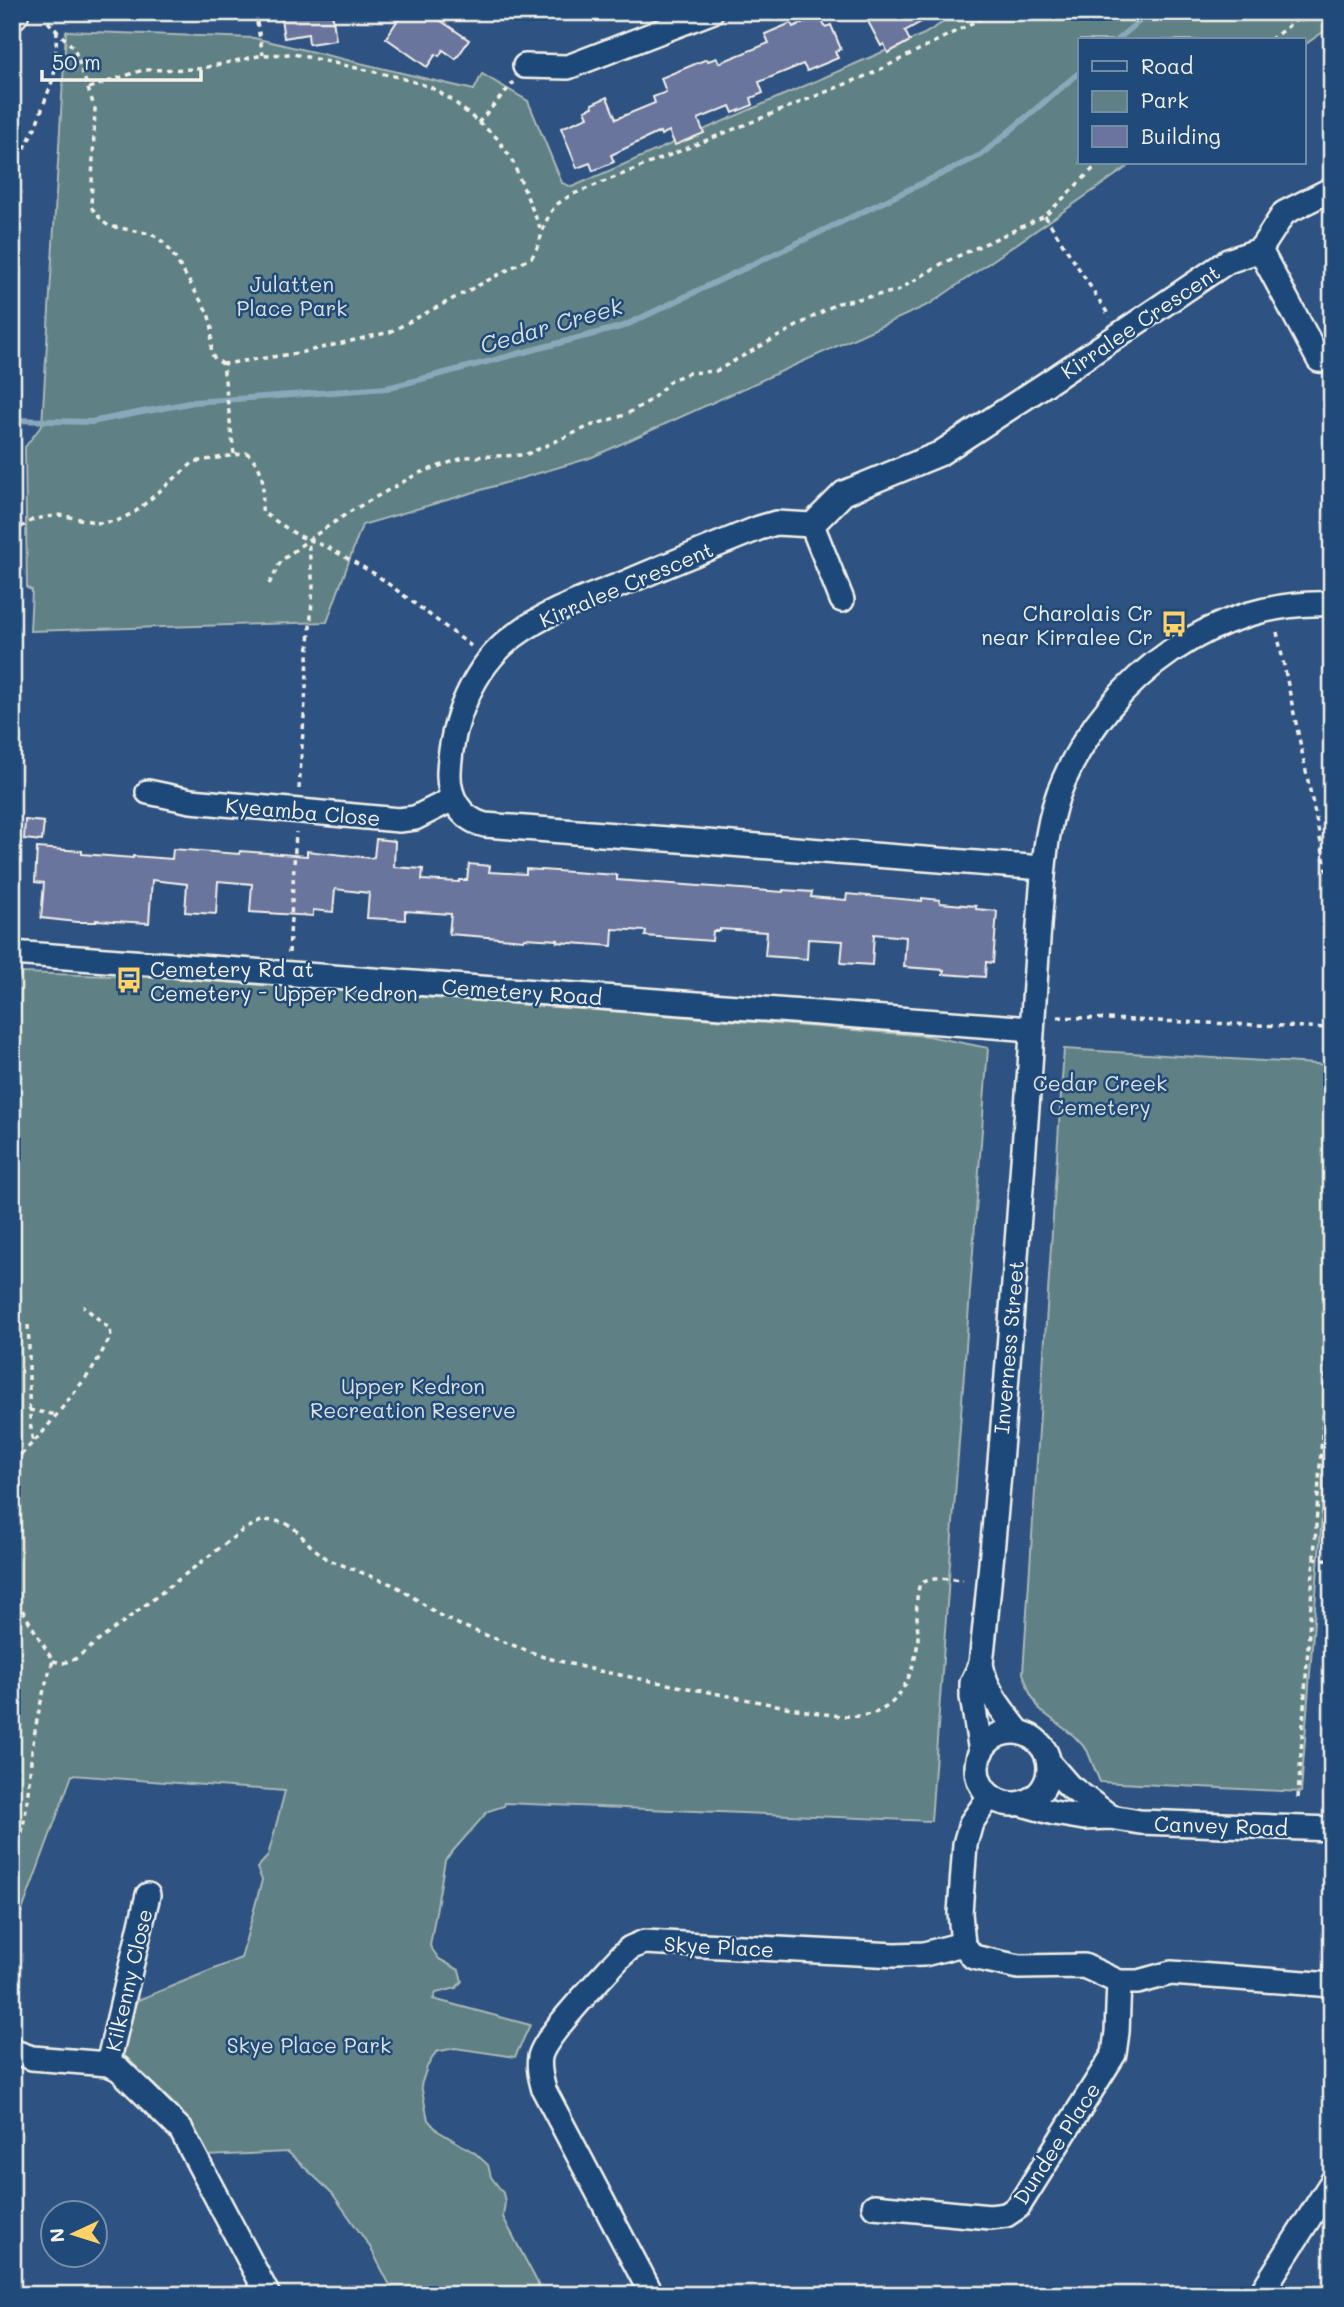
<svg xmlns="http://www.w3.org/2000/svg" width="1344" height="2307" font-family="Mali,sans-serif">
  <rect width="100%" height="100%" fill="#2e5281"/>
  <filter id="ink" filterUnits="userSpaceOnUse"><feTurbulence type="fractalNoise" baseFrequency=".0143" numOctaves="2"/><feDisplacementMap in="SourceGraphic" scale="14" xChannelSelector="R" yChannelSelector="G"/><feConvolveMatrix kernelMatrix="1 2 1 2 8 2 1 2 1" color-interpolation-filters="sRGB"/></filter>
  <g filter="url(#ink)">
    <g fill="#5f8084" stroke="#aab8b6" stroke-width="2">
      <path d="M960,12H1332V26L1304,45V40H1080V163H1133L930,304L590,458L362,525L327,622L30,631L32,590L27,588L25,447L42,425L66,31L254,38L474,90L482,74L528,101L562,183L572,187L924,34Z"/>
      <path d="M21,973L172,978L792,1025L928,1036L988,1048L931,1821L505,1803L504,1806L488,1811L445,1860L430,1946L439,1959L459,1970L462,1981L456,1988L436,1993L433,1999L530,2025L515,2057L455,2048L436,2052L427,2067L421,2085L428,2120L438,2131L475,2153L488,2165L491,2177L503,2193L505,2202L503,2217L544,2295H395L370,2247L332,2193L288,2152L206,2156L178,2108L121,2052L126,2014L138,2000L241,1958L262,1880L257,1868L268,1856L285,1791L72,1775L12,1938V994L13,985Z"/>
      <path d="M1064,1049L1332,1065V1383L1301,1792L1100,1782L1087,1750L1074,1736L1040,1710L1030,1693L1023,1673Z"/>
    </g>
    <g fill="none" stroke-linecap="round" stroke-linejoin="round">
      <g stroke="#89a9ba" stroke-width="6">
        <path d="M1117,40L1150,12"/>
        <path d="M12,420L91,422L194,402L387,388L624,326L981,155L1080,72"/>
      </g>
    </g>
    <g fill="#6b749d" stroke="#f4f1e8" stroke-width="2">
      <path d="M280,12H332L336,40L309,44L308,34L284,38Z"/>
      <path d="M403,12H428L469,40L456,59L443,50L439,56L436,54L427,67L386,38Z"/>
      <path d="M863,12H939L905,31L910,41L888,53L884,44L881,46Z"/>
      <path d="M820,15L825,27L831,25L841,49L835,52L838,58L807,71L803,64L759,82L763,93L751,98L753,105L733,113L730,106L698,119L704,133L675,145L669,131L661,135L660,132L611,155L614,162L593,171L590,163L577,168L561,128L588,117L585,110L593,107L592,104L607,97L616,119L655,103L653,97L666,92L661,78L707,59L708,61L717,58L719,63L769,43L765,34L791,23L793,27Z"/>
      <path d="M25,820L44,822L42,841L24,839Z"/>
      <path d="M376,839L395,841L394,867L423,869L422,880L459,882V880H467L469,864L490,866L489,872L526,874V869L617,875V880L783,892V890L812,892L811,897L846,900L847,894L922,901V898L940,900V903L976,906V909L997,911L993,963L986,962L985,977L943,974L944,970L904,967L906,937L874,934L872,965L841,963L843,941L808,939L807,959L765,956L767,932L720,929V931H713L712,941L645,936L646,931L613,929L612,946L557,942L558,940L524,938V940L449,934L451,914L405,911V920L367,918L369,893L335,889L333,912L313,910V916L250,912L252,884L218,881L216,914L185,912L187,884L152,880L149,923L96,920V922H77L41,918L44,883L35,882L37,848L82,851V854L133,858V856L172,859L173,849L239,854L240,851L307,856V851L371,858L374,857Z"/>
    </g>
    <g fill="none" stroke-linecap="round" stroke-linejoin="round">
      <g stroke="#f4f1e8" stroke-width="28">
        <g id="street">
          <path d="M525,66L568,67L711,12"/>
          <path d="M1260,250L1319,360L1332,361"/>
          <path d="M812,525L842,600"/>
          <path d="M148,792L191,801L399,820L415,818L453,799"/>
          <path d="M1043,868L485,825C460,819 448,796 449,772C451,722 473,666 514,636C547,611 587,598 625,583C669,564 714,546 759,528L776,523L812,525L844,493L939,454L1055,378L1228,261L1260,250L1284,213L1332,189"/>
          <path d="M12,953L1032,1029"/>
          <circle cx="1013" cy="1768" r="36"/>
          <path d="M1019,1732C1002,1710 986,1692 981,1664C1002,1466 1015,1266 1030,1067C1033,1016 1036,964 1040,913C1044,867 1045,822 1064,780C1110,676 1215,599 1332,604"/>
          <path d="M981,1752L972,1697V1683L981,1664"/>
          <path d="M1049,1763L1069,1786L1111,1817"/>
          <path d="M990,1796L971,1823L965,1844L960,1913L963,1944L973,1957L1019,1967L1084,1966L1119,1982H1138L1171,1973L1332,1985"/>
          <path d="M1022,1804L1054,1813L1084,1818L1111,1817L1140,1822L1332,1829"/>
          <path d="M12,2051L32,2058L108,2064L119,2069L181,2130L268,2295"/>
          <path d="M108,2064L148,1895"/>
          <path d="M874,2206L990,2217L1006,2215L1018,2207L1114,2054L1117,2032L1119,1982"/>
          <path d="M652,2295L544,2090C541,2079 538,2068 540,2057C544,2036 603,1976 620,1957L630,1948L644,1942L895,1955L924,1954L963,1944"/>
          <path d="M1260,2295L1332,2182"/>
        </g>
      </g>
      <g stroke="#f4f1e8" stroke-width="37">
        <path id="secondary" d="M12,13V12"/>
      </g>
      <g stroke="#f4f1e8" stroke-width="3.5" stroke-dasharray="5 5" stroke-linecap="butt">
        <path d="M45,12L49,23L74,48L95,109L91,207L103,222L109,226L152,234L163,242L172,253L208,313L212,328L211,353L215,359L223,364"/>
        <path d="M255,12L263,55"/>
        <path d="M1270,40L1307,12"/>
        <path d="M89,88L143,70L198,69L263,55L293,54L398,77L430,87L452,100L496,137L511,158L541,230"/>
        <path d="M478,123L514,82"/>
        <path d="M12,197L19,159L35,128L54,76L57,31"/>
        <path d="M1045,216L1110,317"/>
        <path d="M234,454L223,364L299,353L390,332L532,257C542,242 542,224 553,209C557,203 565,199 571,195L873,73L994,12"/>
        <path d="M12,533L34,519L60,515L99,523L117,521L135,512L194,462L247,453C267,470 263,488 262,512L297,535L329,548L375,574L471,646"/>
        <path d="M269,584L281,561L308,540L351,511L419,473L466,457L525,455L590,426L625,415L651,400L671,380L689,373L716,371L838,303L897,291L943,263L1045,216L1093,169L1103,163"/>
        <path d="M1277,632L1332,896"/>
        <path d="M299,789L313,586L308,540"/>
        <path d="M289,953L296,832"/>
        <path d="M1058,1017L1332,1028"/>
        <path d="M28,1325C31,1364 26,1404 33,1442"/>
        <path d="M29,1410L57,1415"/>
        <path d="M14,1462L43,1432L92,1370L111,1336L110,1329L83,1306"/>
        <path d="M1313,1558L1332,1560"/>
        <path d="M12,1593L53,1661C43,1689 36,1720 32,1751C28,1788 27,1828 12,1863"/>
        <path d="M53,1661L63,1663L75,1659L243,1530L263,1520L283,1522L293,1527L311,1546L327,1559L396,1586L441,1616L462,1626L544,1657L594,1670L812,1712C855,1719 890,1723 909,1676C914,1664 917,1652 918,1639C918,1622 914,1600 920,1584C932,1576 949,1579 963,1580"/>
        <path d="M1298,1798L1332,1284"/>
      </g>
      <use href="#street" stroke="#1f4a7a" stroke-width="23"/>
      <use href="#secondary" stroke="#1f4a7a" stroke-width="32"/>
    </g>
  </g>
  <defs>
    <g id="bus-bare" transform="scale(2.1)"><path d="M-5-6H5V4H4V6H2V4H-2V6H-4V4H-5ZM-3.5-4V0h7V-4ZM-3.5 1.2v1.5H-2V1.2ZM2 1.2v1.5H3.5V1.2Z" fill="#ffd166" stroke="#1f4a7a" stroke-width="2.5" paint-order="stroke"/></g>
  </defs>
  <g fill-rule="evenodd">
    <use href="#bus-bare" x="1174" y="624"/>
    <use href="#bus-bare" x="129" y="980"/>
  </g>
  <g text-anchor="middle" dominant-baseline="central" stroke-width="5" stroke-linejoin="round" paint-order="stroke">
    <g font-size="21" fill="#dee0d9" stroke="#1f4a7a">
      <text x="292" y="283">Julatten<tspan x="292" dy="24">Place Park</tspan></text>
      <text x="1100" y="1082">Cedar Creek<tspan x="1100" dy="24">Cemetery</tspan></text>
      <text x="413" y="1385">Upper Kedron<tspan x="413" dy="24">Recreation Reserve</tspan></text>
      <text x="309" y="2044">Skye Place Park</text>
    </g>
    <g font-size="21" fill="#f4f1e8" stroke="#1f4a7a">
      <text transform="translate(1140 321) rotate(-34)">Kirralee Crescent</text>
      <text transform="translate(626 584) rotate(-23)">Kirralee Crescent</text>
      <text transform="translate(303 811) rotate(5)">Kyeamba Close</text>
      <text transform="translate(522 991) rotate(4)">Cemetery Road</text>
      <text transform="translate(1008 1347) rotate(-85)">Inverness Street</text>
      <text transform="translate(1221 1825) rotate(2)">Canvey Road</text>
      <text transform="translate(719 1946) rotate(3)">Skye Place</text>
      <text transform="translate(128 1980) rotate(-77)">Kilkenny Close</text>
      <text transform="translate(1056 2143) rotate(-57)">Dundee Place</text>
    </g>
    <g font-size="21" fill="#f4f1e8" stroke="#1f4a7a" text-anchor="end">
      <text x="1153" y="612">Charolais Cr<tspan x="1153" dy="24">near Kirralee Cr</tspan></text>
      <text x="150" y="968" text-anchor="start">Cemetery Rd at<tspan x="150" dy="24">Cemetery - Upper Kedron</tspan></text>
    </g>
    <g font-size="23" font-style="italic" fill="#d9dfdc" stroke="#1f4a7a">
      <text transform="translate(551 325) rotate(-16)">Cedar Creek</text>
    </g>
  </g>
  <rect width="1344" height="2307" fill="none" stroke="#1f4a7a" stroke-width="42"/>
  <rect x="21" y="21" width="1302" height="2265" fill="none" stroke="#f4f1e8" stroke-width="2.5" filter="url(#ink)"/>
  <rect x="1078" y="38" width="228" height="126" fill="#1f4a7a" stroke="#748da6" stroke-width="2"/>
  <rect x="1092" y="61" width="35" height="10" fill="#1f4a7a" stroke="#748da6" stroke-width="2"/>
  <text x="1141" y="74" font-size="21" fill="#f4f1e8">Road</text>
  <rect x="1092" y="91" width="35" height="21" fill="#5f8084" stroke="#748da6" stroke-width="2"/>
  <text x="1141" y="108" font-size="21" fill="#f4f1e8">Park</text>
  <rect x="1092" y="126" width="35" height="21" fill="#6b749d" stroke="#748da6" stroke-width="2"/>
  <text x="1141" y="144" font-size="21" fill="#f4f1e8">Building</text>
  <g transform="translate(74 2234) rotate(266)"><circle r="33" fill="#1f4a7a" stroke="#748da6" stroke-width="2"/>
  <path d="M0-5L12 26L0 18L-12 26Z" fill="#ffd166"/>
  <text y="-10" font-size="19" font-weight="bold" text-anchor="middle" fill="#f4f1e8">N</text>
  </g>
  <path d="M42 70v10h159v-10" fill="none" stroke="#f4f1e8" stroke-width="3.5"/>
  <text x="52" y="70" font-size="21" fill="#f4f1e8" stroke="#1f4a7a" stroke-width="5" paint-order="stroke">50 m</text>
</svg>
